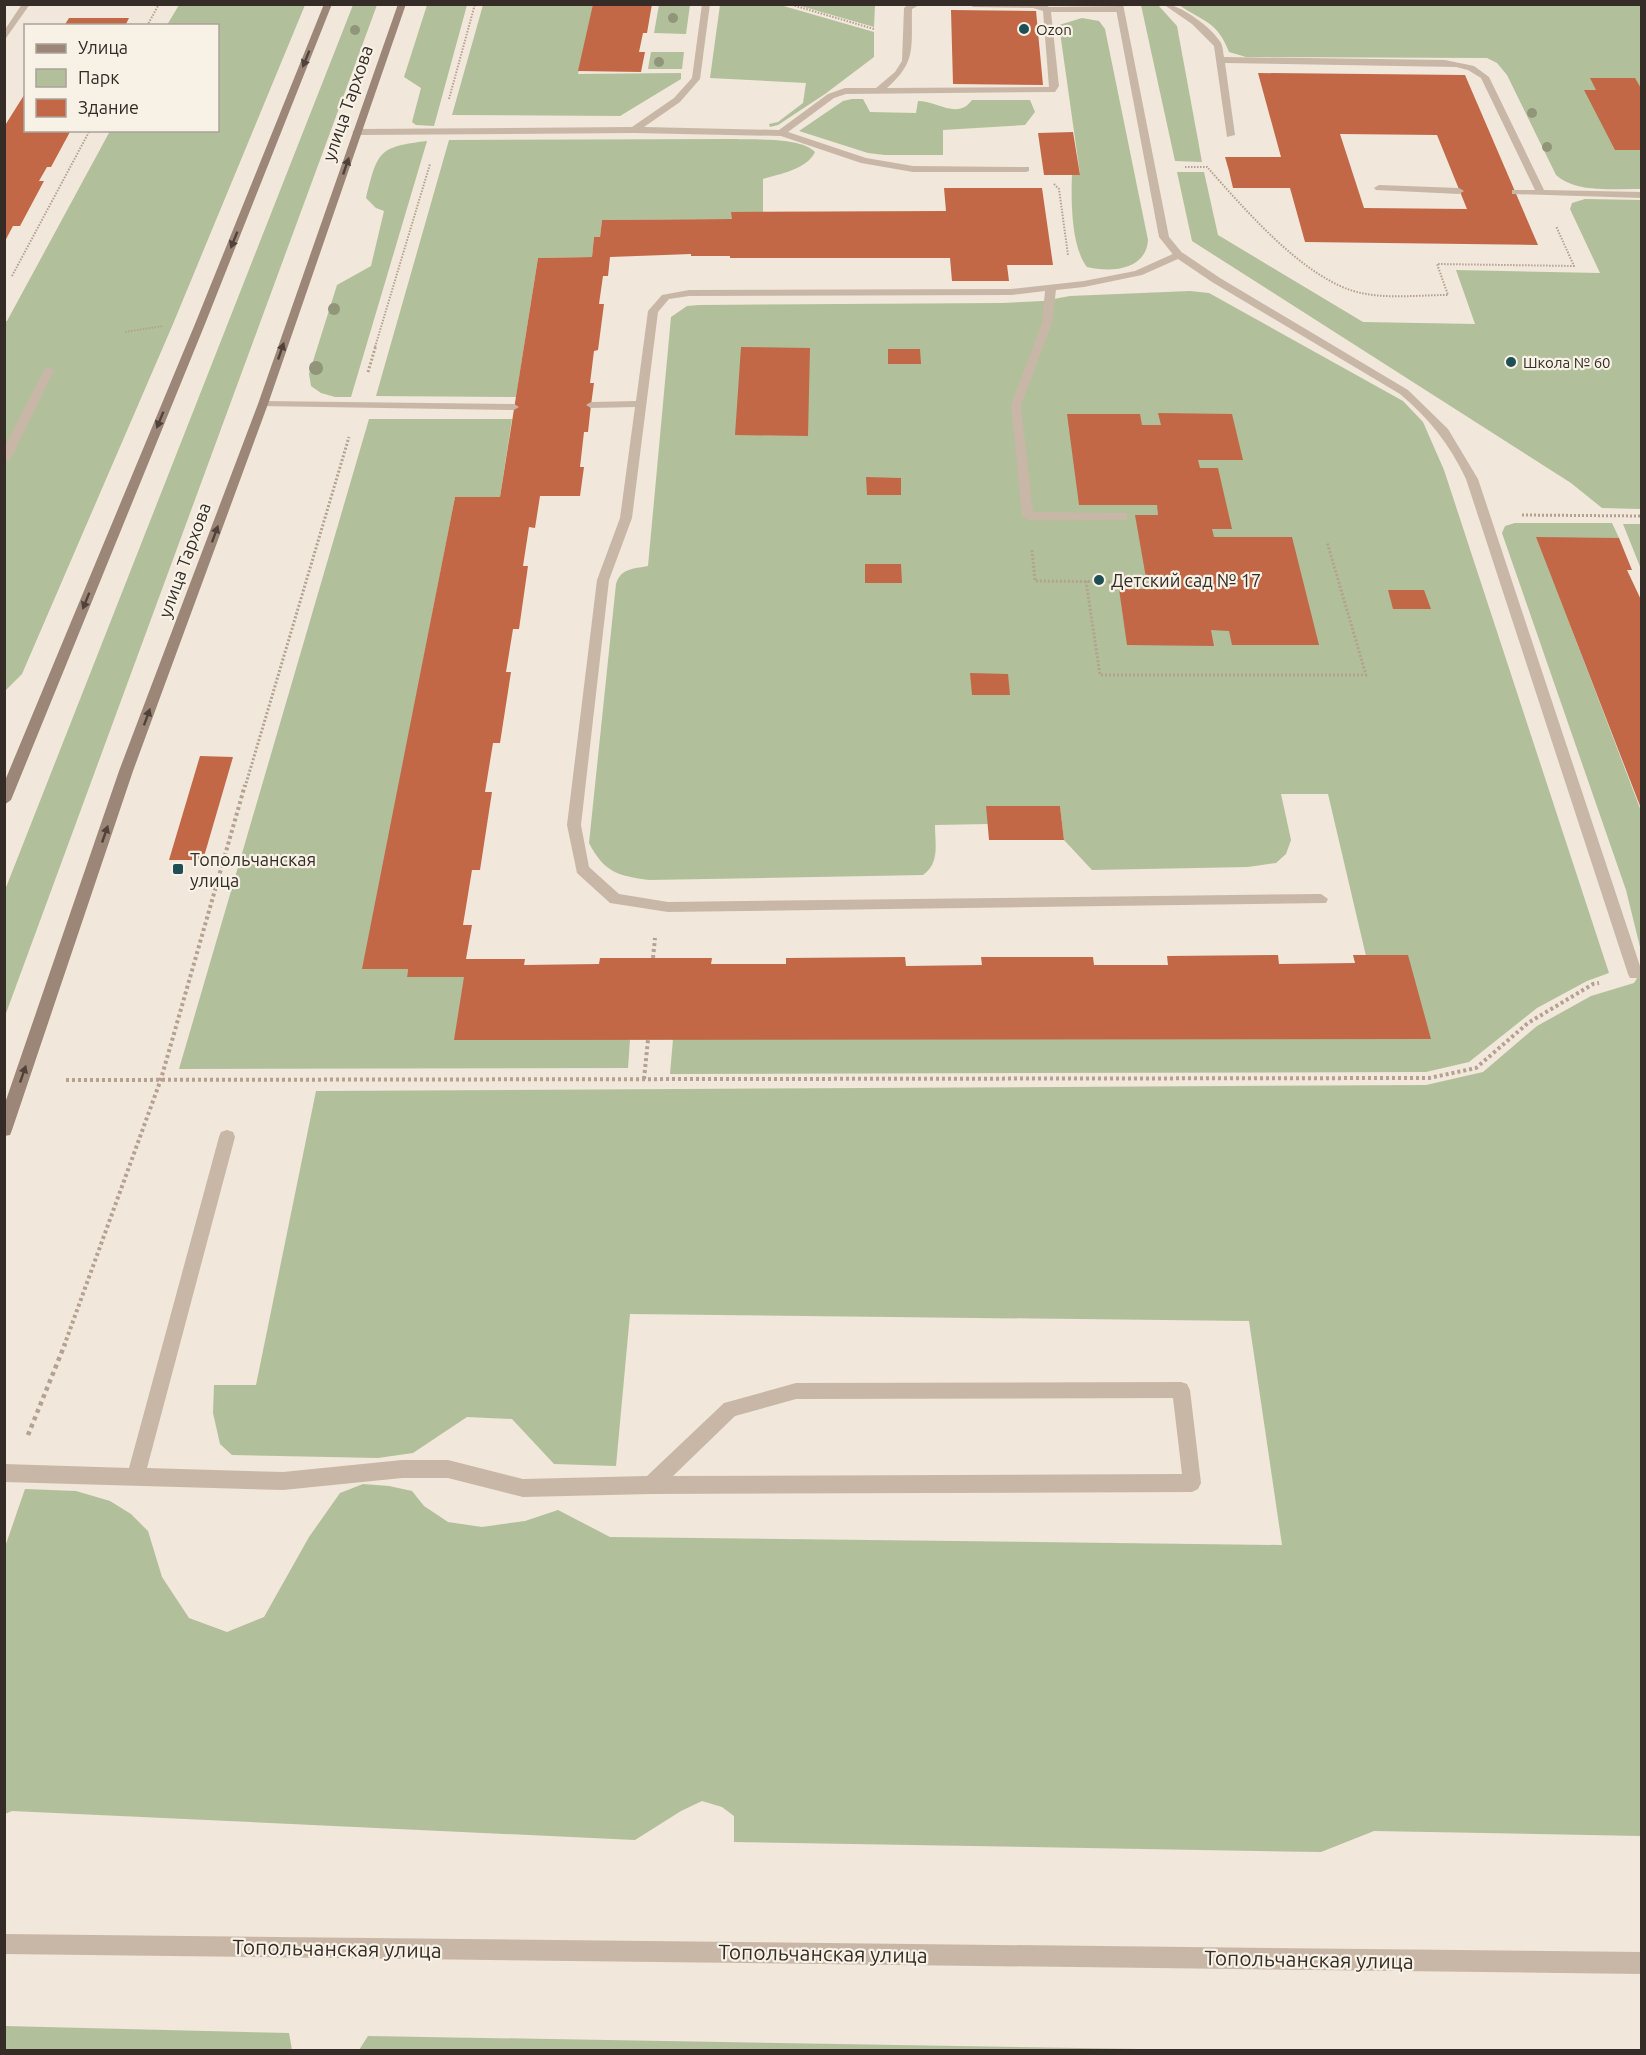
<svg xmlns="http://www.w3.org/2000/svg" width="1646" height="2055" font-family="Ubuntu,sans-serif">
  <rect width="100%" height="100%" fill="#f1e7da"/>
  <g fill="#b2bf9b">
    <path d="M179,5H305L173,324L22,674L5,691L4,321H7L110,131L218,130V26L167,25Z"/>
    <path d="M353,5H377L5,1016V890Z"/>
    <path d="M427,5H467L434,126L416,125L412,122L421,88L404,77Z"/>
    <path d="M483,5H593L578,74L681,73V79L620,116L452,115Z"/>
    <path d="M659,5H690L686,34L654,33Z"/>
    <path d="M720,5H780L874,32V57L825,94L778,125L770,127L769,124L778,122L803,103L806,83L710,78Z"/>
    <path d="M797,5H875L874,27Z"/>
    <path d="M1141,5H1158L1177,26L1202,162L1175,161Z"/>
    <path d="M1179,5H1641V189C1614,188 1578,194 1556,175L1507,75L1497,63L1487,58L1246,57L1229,52C1217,21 1204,22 1179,5Z"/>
    <path d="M1082,18L1099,21L1105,29L1148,240C1146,270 1111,273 1087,267C1071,247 1071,200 1072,175L1080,174L1059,25Z"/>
    <path d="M651,52H684L682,69H648Z"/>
    <path d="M852,99H863L870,112L916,113L918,101C937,101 958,120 972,100H1030L1035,112L1025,125L943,130V155H885L868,153L799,131L843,101Z"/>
    <path d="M734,139C754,140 801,137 815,152C807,169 780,174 763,179V212H732V219L602,220L600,237H594L592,257L538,258L516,397L376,396L449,140Z"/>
    <path d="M427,141L351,397H335L321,393L311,386L309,374L337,285L371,266L384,211L376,208L366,198C378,151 378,147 427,141Z"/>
    <path d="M1177,172H1204L1218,235L1363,322L1475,324L1456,270L1600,273L1570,209L1572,203L1585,199L1641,200V509L1602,508L1571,483L1192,241Z"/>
    <path d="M1190,291L1209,293L1403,401L1423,422L1444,470L1609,973L1587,981L1537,1008L1469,1062L1426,1072L670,1074L673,1039H1430L1366,956L1328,794H1281L1291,840L1286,854L1276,863L1248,867L1092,870L1064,840L1060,806H987L988,824L935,825C935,844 940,863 923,875L649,880C618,876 604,872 589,843L616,584C621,568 633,569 648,566L671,317L687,306L699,305L1003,303L1043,301L1070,296Z"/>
    <path d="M369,419H512L500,497H455L363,969H408L407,977H464L630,1040L628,1068L179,1069Z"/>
    <path d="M1515,523H1612L1619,538H1537L1641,811V951L1626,890L1502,533L1505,526Z"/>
    <path d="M1623,524H1641V569Z"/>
    <path d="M1641,972V1836L1374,1831L1321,1852L734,1842V1816L722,1807L702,1801L681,1811L635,1840L12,1811L5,1814V1547L25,1489L76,1491L110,1501L131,1514L148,1531L162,1577L189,1618L227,1632L264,1617L309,1537L340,1493L363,1484L389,1486L412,1491L424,1506L448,1522L482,1527L525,1521L558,1510L610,1537L1282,1545L1249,1321L630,1314L616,1466L554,1464L512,1419L467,1417L413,1453L378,1458L232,1455L220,1444L213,1413L214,1385H256L316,1091L1426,1085L1483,1072L1537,1026L1591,996L1634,983Z"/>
    <path d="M5,2026L289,2033L292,2050H5Z"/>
    <path d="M368,2036L1199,2050H359Z"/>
  </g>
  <g fill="#c26847" fill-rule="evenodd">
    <path d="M593,4H652L647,33H643L639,52H645L641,72L578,71Z"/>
    <path d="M951,10L1036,11L1043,85L953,84Z"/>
    <path d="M69,18H129L125,26H64Z"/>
    <path d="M1258,73L1465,75L1538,245L1305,242L1290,188H1233L1229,171L1225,157H1281ZM1340,134L1437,135L1467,209L1364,208Z"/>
    <path d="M1590,78H1635L1642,90V150H1615L1584,90H1596Z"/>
    <path d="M26,92V130H71L51,167H47L39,181H44L20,226H13L4,243V127Z"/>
    <path d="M1073,132L1080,175H1044L1038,133Z"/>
    <path d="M944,188H1042L1053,265H1007L1009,281H952L950,258H730V256H691V254L610,257L608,276H603L599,304H604L598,350L594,351L590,383H594L591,405L588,432H584L580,467H584L580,496H540L535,528L529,527L523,566H528L519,629H513L506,672H511L500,743H493L485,792H492L480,870H472L463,925H472L466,959H525L524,965L599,964L600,958H712L711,964H786V958L905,957L906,966L982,965L981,957H1093L1094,965H1168L1167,956L1278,955L1279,964L1355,963L1353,955H1408L1431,1039L454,1040L464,977H407L408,969H362L455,497H500L538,258L592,257L594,237H600L602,220L732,219L731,212L946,211Z"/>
    <path d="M741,347L810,348L808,436L735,435Z"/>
    <path d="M888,349H920L921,364H888Z"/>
    <path d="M1158,413L1232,414L1243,460H1198L1200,468H1218L1232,529H1212L1214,537H1292L1319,645H1232L1229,631L1211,630L1214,646L1127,645L1119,589H1168L1166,578H1146L1135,515H1158L1157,505H1079L1067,414H1140L1142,425H1161Z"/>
    <path d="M866,477L901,478V495H867Z"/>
    <path d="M1536,537L1619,538L1632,570H1627L1642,602V811Z"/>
    <path d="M865,564H901L902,583H865Z"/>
    <path d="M1388,590H1424L1431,609H1393Z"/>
    <path d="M970,673L1008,674L1010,695H972Z"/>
    <path d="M200,756L233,757L203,860H169Z"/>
    <path d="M986,806H1060L1064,840H989Z"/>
  </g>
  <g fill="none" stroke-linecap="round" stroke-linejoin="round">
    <g stroke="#b4a191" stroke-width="2" stroke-dasharray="1.5 1.5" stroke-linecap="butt">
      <path d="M789,4L874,29"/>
      <path d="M147,26L159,4"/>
      <path d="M449,99L475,4"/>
      <path d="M1185,167H1207C1244,208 1305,281 1361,293C1389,299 1419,295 1448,295L1437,264L1574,266L1556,226"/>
      <path d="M1054,184L1059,189L1068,255"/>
      <path d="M12,276L90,130"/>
      <path d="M125,332L163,326"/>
      <path d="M375,347L430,164"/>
    </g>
    <g stroke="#b4a191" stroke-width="3" stroke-dasharray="2 2" stroke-linecap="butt">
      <path d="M368,372L376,345"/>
      <path d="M1522,515L1642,516"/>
      <path d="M1032,550L1035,581L1136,582"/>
      <path d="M1086,581L1100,675H1366L1327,542"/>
      <path d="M245,787L349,437"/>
    </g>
    <g stroke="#b4a191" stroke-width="4" stroke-dasharray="3 3" stroke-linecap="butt">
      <path d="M653,958L655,938"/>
      <path d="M644,1079L648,1040"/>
      <path d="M66,1080L1429,1078L1476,1068L1528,1023L1593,984L1599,983"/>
      <path d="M64,1346L161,1079L245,785"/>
    </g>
    <path stroke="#b4a191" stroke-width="4.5" stroke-dasharray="4 4" stroke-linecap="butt" d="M28,1435L65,1344"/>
    <g fill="#c8b7a7" fill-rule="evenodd">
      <path d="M22,4H30L4,41V31Z"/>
      <path d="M702,4H710L700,79L680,102L644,127L779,130L828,94L845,88H876L895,72L902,61L904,8L909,4H921L912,9C911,47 917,62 887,88L1049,87L1043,11L1033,8L973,7L969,4H1044L1049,7L1120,6L1124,9L1120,12H1051L1059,86L1055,92L846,94L834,98L788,132L866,158L913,166L1029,167V171L1026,172H913L861,163L781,136L634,133L357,135L352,132L357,129L632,127L674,98L692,78Z"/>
      <path d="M1163,4C1181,4 1212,28 1221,43C1223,47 1223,53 1224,57L1445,60L1474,66L1489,77L1544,190L1642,192V198L1512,194V190H1535L1481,78L1468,70L1456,67L1225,63L1235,135L1227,137L1214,46L1192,24Z"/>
      <path d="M1379,185L1459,188L1464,191L1459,194L1376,190L1374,188Z"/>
      <path d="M1175,253H1183L1220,278L1408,390L1448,429L1478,479L1642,972L1640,978H1630L1628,974L1466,479C1450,445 1429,418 1400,394L1212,282L1178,259L1142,275L1084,287L1056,290L1052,323L1021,405L1033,512L1127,513V519L1123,520H1028L1022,516L1011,405L1042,323L1045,291L1011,295L689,296L669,299L658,312L632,518L609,580L581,825L589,867L619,894L668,902L1321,894L1328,899L1326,903L668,912L610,903L577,873L567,825L597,580L620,518L635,407L591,408L586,405L591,402L636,401L648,311L662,295L689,290L1011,289L1084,281L1135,271Z"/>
      <path d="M49,367L54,370L10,460L4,463V448L44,370Z"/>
      <path d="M263,401L514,404L519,407L514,410L259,406L258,404Z"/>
      <path d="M227,1130L233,1132L235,1137L147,1468L283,1472L402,1460H448L523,1479L647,1476L724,1403L796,1383L1181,1382L1187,1384L1190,1390L1201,1483L1198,1489L1192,1492L651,1494L523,1497L448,1478H402L283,1490L4,1482V1464L129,1468L219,1137L221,1132ZM1173,1398L1182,1474L673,1476L735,1416L796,1399Z"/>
    </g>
    <path fill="#c8b7a7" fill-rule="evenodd" d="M1115,4H1123L1169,237L1184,255L1183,257H1175L1159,237Z"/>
    <path fill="#c8b7a7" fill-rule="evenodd" d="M4,1934L1642,1952V1974L4,1954Z"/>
    <g fill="#9c8678" fill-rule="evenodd">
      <path d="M324,4H332L205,324L11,800L4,805V783L195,324Z"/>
      <path d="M398,4H406L268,404L133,771L12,1130L10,1135L4,1136V1106L119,771L258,404Z"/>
    </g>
  </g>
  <g fill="#91957a">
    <circle cx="673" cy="18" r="5"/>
    <circle cx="355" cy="30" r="5"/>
    <circle cx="659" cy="62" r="5"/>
    <circle cx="1532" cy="113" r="5"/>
    <circle cx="1547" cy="147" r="5"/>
    <circle cx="334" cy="309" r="6"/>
    <circle cx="316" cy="368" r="7"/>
  </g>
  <defs><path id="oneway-solid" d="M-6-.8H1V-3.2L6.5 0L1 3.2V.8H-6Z" transform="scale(1.5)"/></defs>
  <g fill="#4f423b">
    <use href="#oneway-solid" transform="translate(306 59) rotate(112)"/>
    <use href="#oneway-solid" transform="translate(346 166) rotate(-71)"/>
    <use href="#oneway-solid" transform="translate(234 240) rotate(112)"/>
    <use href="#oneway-solid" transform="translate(281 351) rotate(-71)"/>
    <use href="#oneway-solid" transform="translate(160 420) rotate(112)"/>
    <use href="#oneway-solid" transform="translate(215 534) rotate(-70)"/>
    <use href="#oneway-solid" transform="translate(86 601) rotate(112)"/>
    <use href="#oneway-solid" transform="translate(147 717) rotate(-70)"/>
    <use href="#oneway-solid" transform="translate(105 834) rotate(-71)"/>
    <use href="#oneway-solid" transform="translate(23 1074) rotate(-71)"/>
  </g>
  <g fill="#1e4f55" stroke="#f8f1e6" stroke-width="2">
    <circle cx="1024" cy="29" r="6"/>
    <circle cx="1511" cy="362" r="6"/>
    <circle cx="1099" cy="580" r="6"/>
    <rect x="172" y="863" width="12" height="12" rx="3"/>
  </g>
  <g text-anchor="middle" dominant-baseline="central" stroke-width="4.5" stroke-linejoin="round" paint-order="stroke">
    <g font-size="15" fill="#352c27" stroke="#f8f1e6" text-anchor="start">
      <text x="1036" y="29">Ozon</text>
      <text x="1523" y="362">Школа № 60</text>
    </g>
    <g font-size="18" fill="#352c27" stroke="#f8f1e6">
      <text transform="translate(347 103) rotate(-71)">улица Тархова</text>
      <text transform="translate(184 560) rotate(-70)">улица Тархова</text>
    </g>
    <g font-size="18" fill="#352c27" stroke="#f8f1e6" text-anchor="start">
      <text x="1111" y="580">Детский сад № 17</text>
      <text x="190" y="859">Топольчанская<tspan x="190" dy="21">улица</tspan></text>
    </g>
    <g font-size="21" fill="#352c27" stroke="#f8f1e6">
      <text transform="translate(337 1948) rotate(1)">Топольчанская улица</text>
      <text transform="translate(823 1953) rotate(1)">Топольчанская улица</text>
      <text transform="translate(1309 1959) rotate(1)">Топольчанская улица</text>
    </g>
  </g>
  <rect width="1646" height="2055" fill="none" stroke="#352c27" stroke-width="12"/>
  <rect x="24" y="24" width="195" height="108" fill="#f8f1e6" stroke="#aaa29a" stroke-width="1.5"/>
  <rect x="36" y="44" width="30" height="9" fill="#9c8678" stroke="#aaa29a" stroke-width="1.5"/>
  <text x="78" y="54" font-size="18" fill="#352c27">Улица</text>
  <rect x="36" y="69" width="30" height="18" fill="#b2bf9b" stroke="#aaa29a" stroke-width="1.5"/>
  <text x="78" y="84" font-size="18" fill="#352c27">Парк</text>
  <rect x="36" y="99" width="30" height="18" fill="#c26847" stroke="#aaa29a" stroke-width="1.5"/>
  <text x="78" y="114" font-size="18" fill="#352c27">Здание</text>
</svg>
